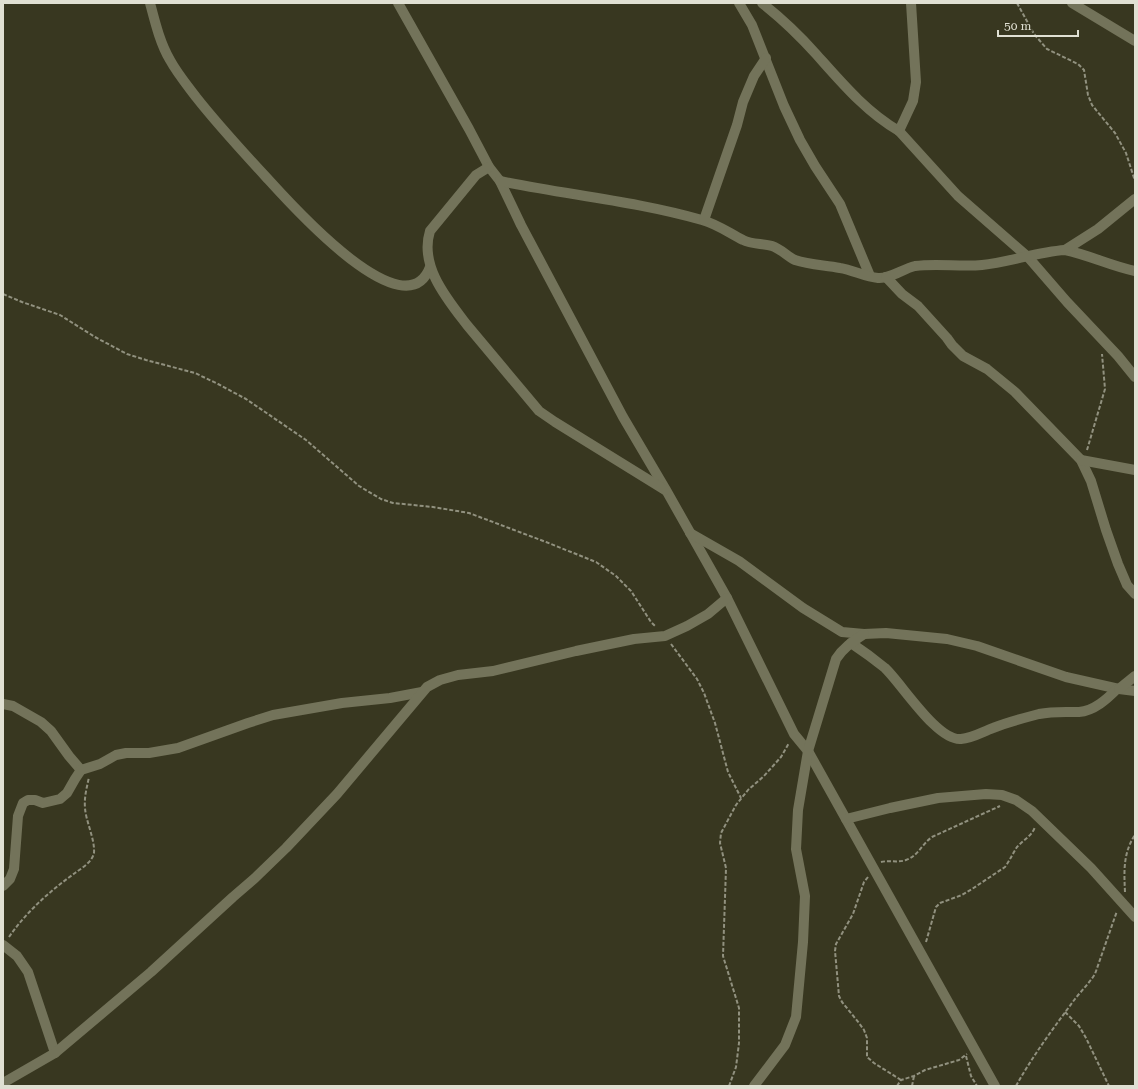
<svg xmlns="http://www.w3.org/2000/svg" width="1138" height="1089" font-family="'Roboto Serif',serif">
  <rect width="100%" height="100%" fill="#383720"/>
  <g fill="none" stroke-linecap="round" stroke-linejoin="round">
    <g stroke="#91917f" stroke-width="2" stroke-dasharray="4 2" stroke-linecap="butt">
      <path d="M1017,3L1034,34L1047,49L1078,64L1084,70L1088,95L1092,105L1115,133L1126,153L1135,181"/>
      <path d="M3,294L22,302L60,315L95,337L127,354L146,360L195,373L218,384L246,399L306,440L359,486L381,499L393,503L433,507L469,513L546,542L596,562L616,576L631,591L651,622L655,626"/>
      <path d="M1087,450L1105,389L1102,354"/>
      <path d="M671,644L697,679L704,693L715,723L728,772L741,798"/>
      <path d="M881,862C889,860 898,863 906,860C918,856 922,844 932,837L1000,806"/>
      <path d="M868,877L864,882L853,914L836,944L835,951L839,996L842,1002L859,1023L864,1030L867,1038V1057L874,1063L901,1080"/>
      <path d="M1125,892C1124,871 1123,853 1135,835"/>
      <path d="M9,937C27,911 50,891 75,873C82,868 92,862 94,853C95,839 86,822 85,808C84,797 87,787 89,777"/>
      <path d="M926,942L936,907L940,903L962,895L972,889L1005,867C1010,860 1013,853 1017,847C1023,840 1032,836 1035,827"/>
      <path d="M1065,1012L1079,1026L1086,1038L1109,1086"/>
      <path d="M966,1056L971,1076L977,1086"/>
      <path d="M729,1086L736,1067L739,1043V1008L723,956L726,868L720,843L721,833L736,805L748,790L764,776L781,757L789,743"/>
      <path d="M897,1086L901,1080L914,1076L925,1070L959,1060L967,1054"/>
      <path d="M912,1086L914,1076"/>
      <path d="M1016,1086C1032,1057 1052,1030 1072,1003C1079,993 1088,985 1095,974L1117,911"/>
    </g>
    <g stroke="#73735a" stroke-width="10">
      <path d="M150,3C155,22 160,43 170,60C177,73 187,85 196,97C218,125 242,151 266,177C287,200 405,334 430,267"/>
      <path d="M398,3L469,129L489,167L500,181L521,225L623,417L666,490L727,598L794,734L808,751L995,1086"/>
      <path d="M739,3L752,25L784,106L800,140L815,166L840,204L870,276"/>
      <path d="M762,3C781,18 800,36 816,54C841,82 866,112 899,131L958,196L1028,257L1067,302L1118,356L1135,377"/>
      <path d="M1072,3L1135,41"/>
      <path d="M899,131L913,101L916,82L911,3"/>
      <path d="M489,167L476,175L430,231C419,266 447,299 467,325L539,411L555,422L665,490"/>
      <path d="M500,181C568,195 635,201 702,220C717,224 729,233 743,240C752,245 763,243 772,246C781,249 787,256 795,260C810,265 825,265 840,268C853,270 865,277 878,278C889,279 903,269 915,266C937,263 960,267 982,265C1010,262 1037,252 1065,250C1089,255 1111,266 1135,271"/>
      <path d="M704,220L737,125L743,102L754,76L766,58"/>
      <path d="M1065,250L1098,229L1135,199"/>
      <path d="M886,277L902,294L918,306L947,338L952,345L963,356L987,369L1015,392L1081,460L1091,481L1106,530L1118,564L1127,585L1135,594"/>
      <path d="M1081,460L1135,470"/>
      <path d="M690,533L739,561L803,608L842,632L864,634L886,633L947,639L977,646L1066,677L1119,689L1135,691"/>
      <path d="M851,643C863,651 874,659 885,668C902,684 937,741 961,739C973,738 982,732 993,728C1008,722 1024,718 1039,714C1053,711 1065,712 1079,712C1094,711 1107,699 1117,689"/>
      <path d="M1119,689L1135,676"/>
      <path d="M3,704L13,706L41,722L51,731L69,756L81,770"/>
      <path d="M846,819L890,808L938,798L986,794L1002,795L1016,800L1032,811L1091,868L1135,917"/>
      <path d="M3,886L10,879L14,869L18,816L23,803L28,800H35L43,803L60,799L67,793L75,779L81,770L100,764L116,755L126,753H149L178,748L248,723L273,715L342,703L390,698L422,692"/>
      <path d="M3,945L17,956L28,972L55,1053"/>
      <path d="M3,1083L55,1053L151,972L233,897L255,878L286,848L337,794L427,687L440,680L458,675L493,671L576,651L634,639L665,636L687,626L708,614L727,598"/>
      <path d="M754,1086L785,1045L796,1017L803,942L805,896L796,849L798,810L808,751L836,659C843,648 852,642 864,634"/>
    </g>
  </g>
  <rect width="1138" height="1089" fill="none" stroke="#e0e0d3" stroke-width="8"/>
  <path d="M998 30v6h80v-6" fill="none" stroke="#e0e0d3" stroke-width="2"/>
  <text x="1004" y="30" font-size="12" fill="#e0e0d3" stroke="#383720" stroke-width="3" paint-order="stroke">50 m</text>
</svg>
